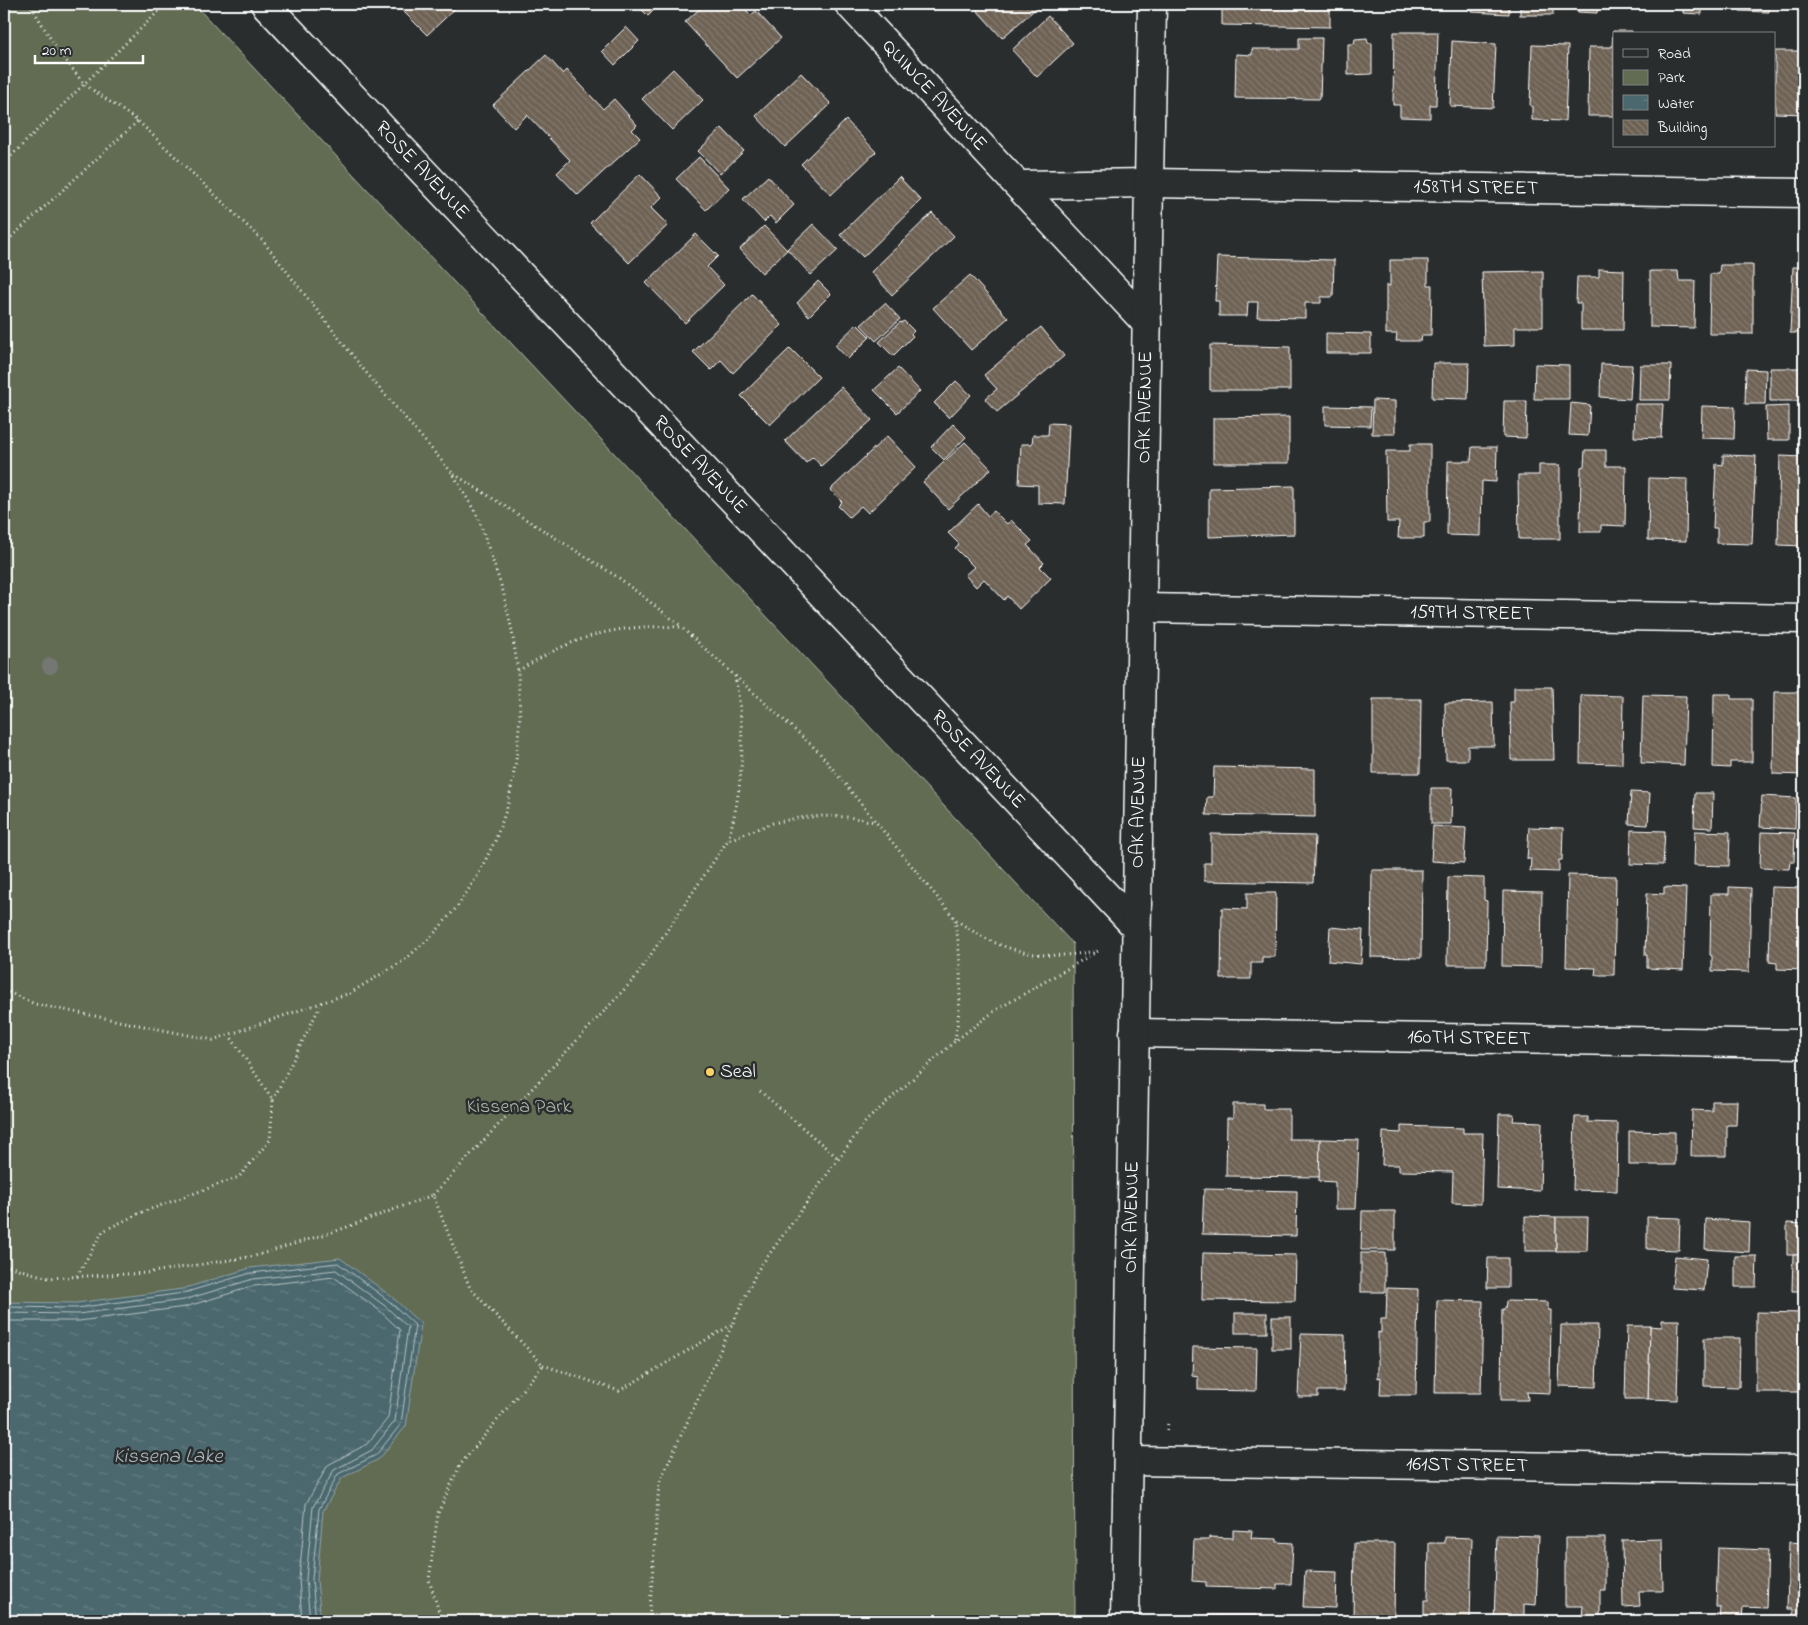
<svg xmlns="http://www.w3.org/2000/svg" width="1808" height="1625" font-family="'Indie Flower',sans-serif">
  <defs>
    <pattern id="water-ripples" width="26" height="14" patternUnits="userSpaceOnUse" patternTransform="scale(1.25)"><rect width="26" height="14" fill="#4b686e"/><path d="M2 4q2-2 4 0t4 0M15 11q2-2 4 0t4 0" fill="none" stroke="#667f84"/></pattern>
    <pattern id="building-back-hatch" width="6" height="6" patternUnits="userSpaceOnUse" patternTransform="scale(1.25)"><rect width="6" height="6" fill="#6e6254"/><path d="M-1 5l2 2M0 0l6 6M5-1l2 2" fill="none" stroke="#847a6e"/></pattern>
  </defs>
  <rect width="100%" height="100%" fill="#2a2d2e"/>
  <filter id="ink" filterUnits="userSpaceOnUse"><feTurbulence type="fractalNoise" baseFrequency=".02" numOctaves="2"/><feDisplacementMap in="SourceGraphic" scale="10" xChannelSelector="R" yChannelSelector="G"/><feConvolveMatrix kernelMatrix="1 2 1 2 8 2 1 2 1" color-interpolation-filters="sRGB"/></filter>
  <g filter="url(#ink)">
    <path fill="#626c53" stroke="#b0b6a9" d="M4,4H194L1073,944L1075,1621H4Z"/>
    <path fill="url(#water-ripples)" stroke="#93a4a8" d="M340,1258L392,1297L421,1324L406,1426L379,1459L342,1478L323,1511L317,1580L321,1621H4V1302L76,1303L182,1289L250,1268Z"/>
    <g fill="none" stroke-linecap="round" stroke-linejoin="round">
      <g stroke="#b7c3c5" stroke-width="1">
        <path d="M4,1307L77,1308L183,1293L251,1273L338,1263L389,1301L415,1325L401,1424L376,1455L338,1474L319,1509L312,1579L316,1621"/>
        <path d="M4,1313L78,1314L184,1300L253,1279L336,1270L385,1306L408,1327L395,1421L372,1450L334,1470L313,1507L306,1579L310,1621"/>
        <path d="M4,1321H79L185,1307L254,1286L334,1277L380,1311L400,1330L388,1418L367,1444L328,1465L306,1504L299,1579L302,1621"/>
      </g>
    </g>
    <g fill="url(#building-back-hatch)" stroke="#fff">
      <path d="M396,4H460L427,35Z"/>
      <path d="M636,4H660L648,16Z"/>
      <path d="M705,4H740L751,15L756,11L781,38L737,78L685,22Z"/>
      <path d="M979,4H1041L1002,38L975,8Z"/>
      <path d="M1222,4H1330V27L1222,25Z"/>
      <path d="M1472,4H1509V14L1472,12Z"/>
      <rect x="1520" y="4" width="33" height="11"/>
      <path d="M1577,4H1598L1597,13L1577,12Z"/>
      <path d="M1683,4H1702V14L1683,13Z"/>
      <path d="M1740,4H1769V12L1740,11Z"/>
      <path d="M1048,16L1073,43L1037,77L1012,50Z"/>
      <path d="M626,27L639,41L615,65L602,51Z"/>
      <path d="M1613,31H1632V34H1614V116H1588L1589,47H1612Z"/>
      <path d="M1394,32H1438L1436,105H1430V118L1400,117V105H1393Z"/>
      <path d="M1299,38H1322L1320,99L1235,98L1236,54L1252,55V49H1299Z"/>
      <path d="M1367,38L1368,43H1372V74L1348,75V44H1354L1355,39Z"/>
      <path d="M1452,41L1496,44L1493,108L1450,106Z"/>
      <path d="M1799,43H1804V114L1775,113V51H1799Z"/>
      <path d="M1532,45L1568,46L1565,121L1532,120V106H1530Z"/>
      <path d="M546,55L563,74L567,70L603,109L614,99L637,125L632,130L640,138L578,195L557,173L570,160L527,115L514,128L493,105Z"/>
      <path d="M673,69L703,100L672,130L642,99Z"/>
      <path d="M801,73L831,104L785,147L756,116Z"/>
      <path d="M846,120L876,152L831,195L801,164Z"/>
      <path d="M722,128L744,151L720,174L698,151Z"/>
      <path d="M699,157L729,188L706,210L676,179Z"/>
      <path d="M640,174L662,197L651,208L668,225L629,263L590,223Z"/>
      <path d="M768,176L794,205L776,223L770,216L764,222L743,199Z"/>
      <path d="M899,177L921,200L863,257L840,235Z"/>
      <path d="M932,213L954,236L892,295L871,272Z"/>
      <path d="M813,224L838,250L811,275L787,249Z"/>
      <path d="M764,226L787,250L762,273L740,249Z"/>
      <path d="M696,234L718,256L707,267L724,285L685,323L646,283Z"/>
      <path d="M1217,257L1334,260L1333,297H1321V303H1305V318L1257,317L1258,302H1248L1247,316H1219V301H1215Z"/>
      <path d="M1390,260H1428V285H1432L1431,335H1422L1421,341H1396L1397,334H1386V285L1390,286Z"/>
      <path d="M1720,265H1753V334H1709L1710,274H1719Z"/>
      <path d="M1793,267H1804V347V333H1790Z"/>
      <path d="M1599,269L1624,270L1623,330H1581V303H1576L1577,277H1599Z"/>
      <path d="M1543,271V327H1515V345L1484,346L1482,272Z"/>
      <path d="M1650,271H1678L1679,281H1695L1694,328L1650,327Z"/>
      <path d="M970,275L1008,318L971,350L933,308Z"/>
      <path d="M818,281L831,294L809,316L797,303Z"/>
      <path d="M752,294L782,325L733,373L721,360L711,370L693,352Z"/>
      <path d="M885,303L900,319L876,341L861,325Z"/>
      <path d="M904,321L914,331L911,334L913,336L893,356L879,342L900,322L901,323Z"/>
      <path d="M857,324L870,337L848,359L835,345Z"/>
      <path d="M1041,327L1064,356L997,412L985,399L997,389L984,375Z"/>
      <path d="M1326,333L1371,334V353H1326Z"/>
      <path d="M1210,345L1290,347V390H1210Z"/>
      <path d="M790,348L819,377L770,425L741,396Z"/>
      <path d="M1433,363H1469L1468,399L1432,398Z"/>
      <path d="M1535,364L1569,365V399H1534Z"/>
      <path d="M1601,364L1632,365L1630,399L1600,397Z"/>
      <path d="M1640,365H1671L1670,400H1639Z"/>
      <path d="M898,368L920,391L897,413L874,390Z"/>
      <path d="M1770,368H1803L1802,401H1770Z"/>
      <path d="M1746,369L1766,370L1765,404H1745Z"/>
      <path d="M956,381L971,395L949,418L934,403Z"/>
      <path d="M841,387L872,420L821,466L813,457L806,463L785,441Z"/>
      <path d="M1373,400L1395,401V434H1372Z"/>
      <path d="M1504,401H1527L1526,438L1503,437Z"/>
      <path d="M1571,403L1590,405L1588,436L1569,435Z"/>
      <path d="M1635,404H1663L1661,438L1634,437Z"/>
      <path d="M1325,406L1371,407L1370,426L1325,425Z"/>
      <path d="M1702,406L1735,407L1734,439L1701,438Z"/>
      <path d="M1789,406V440H1767L1766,407Z"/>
      <path d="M1289,417V463H1213V418Z"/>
      <path d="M1049,423L1069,424L1065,504L1038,503V485L1019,484L1021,444H1032L1033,435H1048Z"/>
      <path d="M953,424L966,437L944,460L931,447Z"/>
      <path d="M887,436L916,467L868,513L861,506L849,517L838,506L842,502L830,490Z"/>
      <path d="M965,442L991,469L948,509L923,482Z"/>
      <path d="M1410,444H1430V522H1424V538H1398L1399,522H1387L1386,451H1410Z"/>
      <path d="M1472,447H1497L1496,482L1482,481L1481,536L1447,535L1448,461H1471Z"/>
      <path d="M1585,450H1606V466H1626L1625,526L1601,525V532H1580L1581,467L1584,466Z"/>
      <path d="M1723,455L1756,456L1752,544L1717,543V528H1713L1716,464L1723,465Z"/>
      <path d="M1780,456L1804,457V546L1778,545Z"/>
      <path d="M1539,465H1560V539H1519L1518,475H1539Z"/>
      <path d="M1649,478L1687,479L1686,541L1648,540Z"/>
      <path d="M1294,486V534L1209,537V488Z"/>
      <path d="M978,504L988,516L994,511L1007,524L1011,520L1032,541L1027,545L1044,563L1040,567L1051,578L1019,609L1007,596L1004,600L984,579L976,587L965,575L974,567L955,548L959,544L948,533Z"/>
      <path d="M1514,687H1552L1554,760H1511L1510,702H1514Z"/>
      <path d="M1774,692H1804V775L1773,774Z"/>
      <path d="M1714,694H1731V699H1752V762H1730V768L1713,767Z"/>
      <path d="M1581,695L1623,696L1622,764L1580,763Z"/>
      <path d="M1643,695L1686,696L1684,765L1641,763Z"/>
      <path d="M1373,699H1421L1420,773H1373Z"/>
      <path d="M1493,702L1494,746H1468V760H1446L1445,703Z"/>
      <path d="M1214,767L1315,769V817L1206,815L1207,797H1213Z"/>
      <path d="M1431,788H1452L1451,824H1431Z"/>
      <path d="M1631,792L1650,793L1648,825L1629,824Z"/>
      <path d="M1695,793H1713L1712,828L1694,827Z"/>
      <path d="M1762,796L1796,798L1795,829L1760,827Z"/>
      <path d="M1433,826L1466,828L1464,863L1431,861Z"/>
      <path d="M1529,827L1563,828L1562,860H1559V872L1530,871L1531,859H1527Z"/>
      <path d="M1631,830L1665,831L1663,865L1630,864Z"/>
      <path d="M1695,831L1730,832L1729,866L1694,865Z"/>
      <path d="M1761,832L1795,833L1794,862H1790L1789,869L1760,868Z"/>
      <path d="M1211,834L1315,836L1313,883L1204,881V863H1211Z"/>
      <path d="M1372,870H1422L1421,958L1371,957Z"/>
      <path d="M1568,875L1616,876L1614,975H1595L1596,968L1566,967Z"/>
      <path d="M1448,877L1484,878V900L1487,901L1486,965H1447Z"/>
      <path d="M1664,887L1686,888L1683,970L1647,968V955H1645L1647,893L1664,894Z"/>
      <path d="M1729,887L1751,888L1749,972L1712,971V956L1710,955L1711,894H1729Z"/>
      <path d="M1771,887L1804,888V970L1777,969V963L1769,962Z"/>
      <path d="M1503,891L1542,892L1541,967L1502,966Z"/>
      <path d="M1247,893H1276L1275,957H1262V963H1251V979H1221L1222,908L1247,909Z"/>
      <path d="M1330,927L1363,930L1361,964L1328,961Z"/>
      <path d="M1712,1101H1737L1736,1125H1727V1156H1691L1692,1110L1712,1111Z"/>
      <path d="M1233,1104H1263V1109H1289V1139H1320V1177L1226,1176L1227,1118H1233Z"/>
      <path d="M1499,1114H1514L1513,1121L1542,1122L1540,1191L1497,1189Z"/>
      <path d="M1575,1117H1588V1122L1618,1123L1617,1191L1573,1190Z"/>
      <path d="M1401,1126L1463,1128V1133H1483L1481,1204L1452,1203L1453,1172L1399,1171V1165H1382L1383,1132L1401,1133Z"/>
      <path d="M1629,1131L1675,1132V1165H1629Z"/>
      <path d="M1320,1139L1359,1140L1356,1209H1335V1182L1319,1181Z"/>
      <path d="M1204,1189L1297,1191L1296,1236L1202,1234Z"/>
      <path d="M1362,1211H1395V1250H1361Z"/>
      <path d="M1525,1216L1556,1217V1251H1525Z"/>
      <path d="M1556,1217H1588L1587,1251H1556Z"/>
      <path d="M1647,1217L1680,1218L1679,1250L1647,1249Z"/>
      <path d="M1706,1219L1750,1222L1749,1252L1705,1249Z"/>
      <path d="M1787,1223L1804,1224V1255H1787Z"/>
      <path d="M1203,1253L1296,1255L1295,1301L1202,1300Z"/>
      <rect x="1361" y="1253" width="24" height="39"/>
      <path d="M1793,1255H1804V1291H1792Z"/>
      <path d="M1675,1256L1707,1259L1704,1290L1672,1288Z"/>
      <path d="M1735,1256H1757L1756,1287H1735Z"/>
      <path d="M1488,1258H1508V1288H1487Z"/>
      <path d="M1387,1288L1418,1289L1416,1395H1380L1381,1377L1378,1378V1332L1381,1333V1319H1386Z"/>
      <path d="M1437,1300L1483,1301L1481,1393H1435Z"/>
      <path d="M1506,1301L1548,1302V1310H1551L1550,1393L1527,1392L1528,1400H1501L1502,1309H1505Z"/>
      <path d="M1756,1312L1804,1313V1392H1756Z"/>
      <rect x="1235" y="1313" width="32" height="20"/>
      <rect x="1272" y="1317" width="19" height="32"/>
      <path d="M1662,1320H1679L1677,1400L1648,1399L1650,1326L1662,1327Z"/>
      <path d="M1561,1325H1598L1596,1387L1559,1386Z"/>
      <path d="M1627,1326H1650L1648,1399H1625Z"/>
      <path d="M1301,1334L1345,1335L1344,1391H1318V1397H1298Z"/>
      <path d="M1704,1338H1740L1739,1387L1704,1386Z"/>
      <path d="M1193,1347L1257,1348L1256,1391L1198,1390V1377L1192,1376Z"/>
      <path d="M1233,1530L1252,1531L1251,1538L1277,1539V1542L1293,1543L1291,1584H1277V1589L1206,1587V1582L1192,1581L1194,1540H1209V1537L1233,1538Z"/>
      <path d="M1497,1535L1539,1536L1536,1605L1524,1604V1621H1494Z"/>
      <path d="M1445,1537L1472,1538L1470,1621L1424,1620V1600H1428L1429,1543H1445Z"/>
      <path d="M1565,1538H1605V1590H1600V1618L1582,1617L1583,1606H1565Z"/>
      <path d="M1662,1539L1663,1591H1639L1640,1606L1623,1607L1622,1540Z"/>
      <path d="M1789,1542L1804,1543V1621H1793V1609H1787Z"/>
      <path d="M1354,1543H1395L1394,1621H1347V1619H1353Z"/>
      <path d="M1718,1548L1768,1550L1766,1608L1743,1607L1742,1621L1719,1620L1720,1607H1716Z"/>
      <path d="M1305,1571L1337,1572L1336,1608L1303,1607Z"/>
      <rect x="1207" y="1615" width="49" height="6"/>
    </g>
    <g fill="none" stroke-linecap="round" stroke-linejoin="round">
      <g stroke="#fff" stroke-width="31">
        <g id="street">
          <path id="s1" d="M265,4L1135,926"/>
          <path id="s2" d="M849,4L1147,324"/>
          <path id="s3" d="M1020,185L1149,183L1804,193"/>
          <path id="s4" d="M1141,608L1804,619"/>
          <path id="s5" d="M1134,1033L1804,1044"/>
          <path id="s6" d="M1129,1461L1804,1470"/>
          <path id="s7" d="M1125,1621L1152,4"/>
        </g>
      </g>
      <g stroke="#fff" stroke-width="3" stroke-dasharray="1 4" stroke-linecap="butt">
        <path d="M4,163L84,84L55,46L30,4"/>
        <path d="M4,244L138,121"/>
        <path d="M454,474L619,578L681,626"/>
        <path d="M518,671C574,636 615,624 681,627L818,751L955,919C1000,952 1040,962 1095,951"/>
        <path d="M728,840C744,784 746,733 735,676"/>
        <path d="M4,990L35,1004L213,1040L350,993L403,961L432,936L457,907L478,875L495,841L508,805L516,761L520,716L518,671L512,631L503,591L478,517L453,474L364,370L262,240L138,121L84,84L166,4"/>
        <path d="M955,1040C962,999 962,961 955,920"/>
        <path d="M760,1091L839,1159"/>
        <path d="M273,1100L320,1006"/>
        <path d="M433,1195L635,978L728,840L773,823L797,818L823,816L849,817L875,822"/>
        <path d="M4,1265L49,1278L146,1273L255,1256L339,1230L433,1195L470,1288L543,1365L460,1465L438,1513L429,1580L442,1621"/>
        <path d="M77,1276L103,1231L140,1213L239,1177L270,1140L273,1100L230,1036"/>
        <path d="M543,1365L619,1391L733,1324"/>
        <path d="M1167,1430L1168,1422"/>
        <path d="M649,1621L659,1483L757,1271L866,1121L955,1041L996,1010L1098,951"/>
      </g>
      <use href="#street" stroke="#2a2d2e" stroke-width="28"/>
    </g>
    <circle fill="#747872" cx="50" cy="666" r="8"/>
  </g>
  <circle fill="#ffd166" stroke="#2a2d2e" stroke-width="2" cx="710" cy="1072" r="5"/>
  <g text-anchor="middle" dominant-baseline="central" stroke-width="5" stroke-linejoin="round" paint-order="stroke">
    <g font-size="20" fill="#fff" stroke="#2a2d2e">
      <text stroke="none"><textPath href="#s2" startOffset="125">QUINCE AVENUE</textPath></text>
      <text stroke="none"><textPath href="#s1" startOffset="229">ROSE AVENUE</textPath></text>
      <text stroke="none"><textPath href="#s3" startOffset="456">158TH STREET</textPath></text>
      <text stroke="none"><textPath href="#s7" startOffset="1214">OAK AVENUE</textPath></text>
      <text stroke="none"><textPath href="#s1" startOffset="634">ROSE AVENUE</textPath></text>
      <text stroke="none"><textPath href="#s4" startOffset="331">159TH STREET</textPath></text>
      <text stroke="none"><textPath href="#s1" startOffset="1039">ROSE AVENUE</textPath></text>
      <text stroke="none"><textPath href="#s7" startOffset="809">OAK AVENUE</textPath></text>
      <text stroke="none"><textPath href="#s5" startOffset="335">160TH STREET</textPath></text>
      <text stroke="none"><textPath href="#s7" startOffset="404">OAK AVENUE</textPath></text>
      <text stroke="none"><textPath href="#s6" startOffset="338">161ST STREET</textPath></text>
    </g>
    <g font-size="20" fill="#fff" stroke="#2a2d2e" text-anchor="start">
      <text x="720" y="1072">Seal</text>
    </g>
    <g font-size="20" fill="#b0b6a9" stroke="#2a2d2e">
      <text x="519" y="1107">Kissena Park</text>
    </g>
    <g font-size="21" font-style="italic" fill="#aebbbe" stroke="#2a2d2e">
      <text x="168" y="1457">Kissena Lake</text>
    </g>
  </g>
  <rect width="1808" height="1625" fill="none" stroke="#2a2d2e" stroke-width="20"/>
  <rect x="10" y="10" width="1788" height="1605" fill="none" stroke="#fff" stroke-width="2" filter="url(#ink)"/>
  <rect x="1613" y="32" width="162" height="115" fill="#2a2d2e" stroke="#7f8182"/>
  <rect x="1623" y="49" width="25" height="8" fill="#2a2d2e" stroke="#7f8182"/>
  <text x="1658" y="58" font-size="15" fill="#ffffff">Road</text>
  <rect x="1623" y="70" width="25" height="15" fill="#626c53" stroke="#7f8182"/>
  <text x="1658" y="82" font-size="15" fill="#ffffff">Park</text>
  <rect x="1623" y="95" width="25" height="15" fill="url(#water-ripples)" stroke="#7f8182"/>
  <text x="1658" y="108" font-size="15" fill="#ffffff">Water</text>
  <rect x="1623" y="120" width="25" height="15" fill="url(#building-back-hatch)" stroke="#7f8182"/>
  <text x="1658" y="132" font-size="15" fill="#ffffff">Building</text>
  <path d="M35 55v8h108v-8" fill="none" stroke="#ffffff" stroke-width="2.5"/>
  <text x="42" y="55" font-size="15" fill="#ffffff" stroke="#2a2d2e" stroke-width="4" paint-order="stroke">20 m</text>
</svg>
